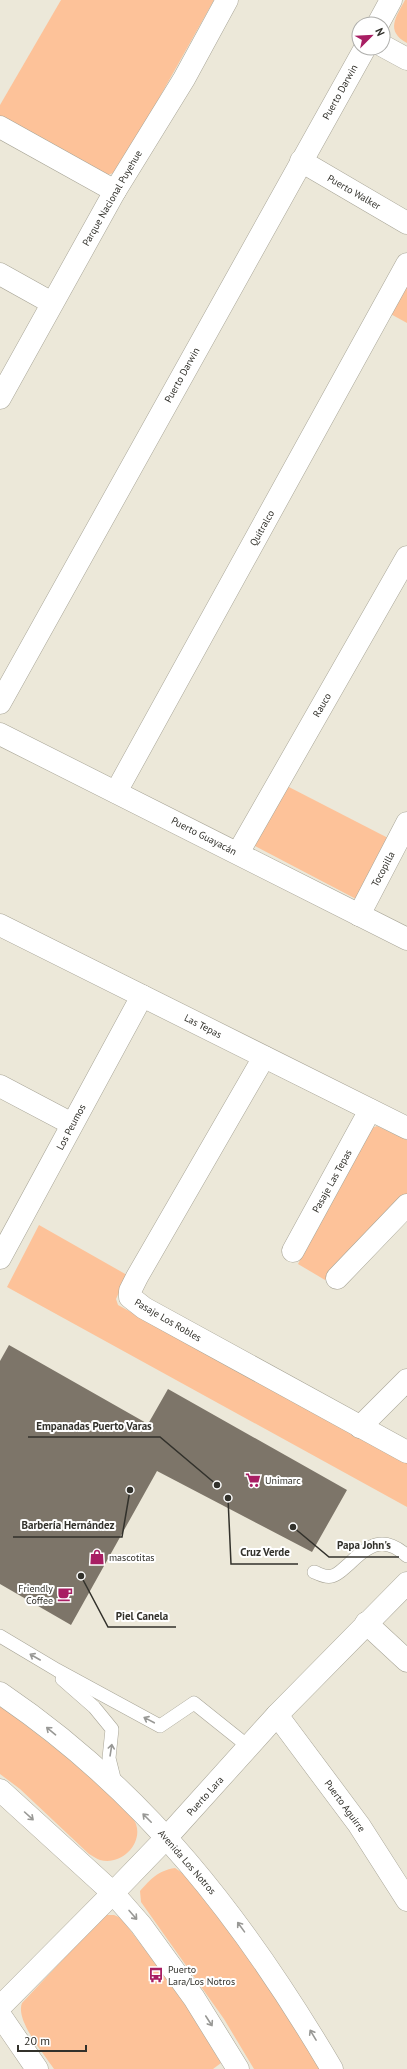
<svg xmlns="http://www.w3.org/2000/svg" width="407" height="2069" font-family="'PT Sans',sans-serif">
  <rect width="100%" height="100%" fill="#ece8d9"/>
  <g fill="#fdc299">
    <path d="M61,0H214L144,125L113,173L105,176L0,117V105Z"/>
    <path d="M405,0H407V43C385,31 396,17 405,0Z"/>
    <path d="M407,278V323L387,312Z"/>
    <path d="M285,785L390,839L358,900L253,845Z"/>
    <path d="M377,1126L407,1140V1195L325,1280L298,1264L367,1130Z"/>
    <path d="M39,1225L127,1275L116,1299L118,1305L407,1463V1507L7,1287Z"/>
    <path d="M0,1706C22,1721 130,1805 136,1824C143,1844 121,1866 100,1860C97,1859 93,1856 89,1854L20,1789L0,1774Z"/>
    <path d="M175,1868C199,1883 215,1912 232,1935C263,1979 293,2023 321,2069H254L224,2019L141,1902L140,1891C151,1879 157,1871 175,1868Z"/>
    <path d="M105,1915H114L121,1918L180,1996L221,2063L213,2069H54C44,2054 15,2020 22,2003Z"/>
  </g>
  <path fill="#7d7569" d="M9,1345L148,1424L168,1389L347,1490L312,1552L157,1471L71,1625L0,1584V1361Z"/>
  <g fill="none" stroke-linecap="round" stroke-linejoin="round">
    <g stroke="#a8a597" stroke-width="14">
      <g id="lane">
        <path d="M314,1572C320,1574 325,1578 332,1576C338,1575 344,1568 349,1564C369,1544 384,1535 407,1556"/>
        <path d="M0,1636L57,1670L160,1726L194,1703L249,1747"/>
        <path d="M62,1679L94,1707L112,1729L109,1758L115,1782"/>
      </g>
    </g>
    <g stroke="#a8a597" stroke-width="23">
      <g id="street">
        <path d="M378,24L391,0"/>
        <path d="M383,46L407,59"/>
        <path d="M0,127L115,191"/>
        <path d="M301,161L407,223"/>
        <path d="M0,274L52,303"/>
        <path d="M0,398L115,191L184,79L227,0"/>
        <path d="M0,703L365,48"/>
        <path d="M0,734L407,939"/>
        <path d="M116,792L407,264"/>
        <path d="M238,853L407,557"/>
        <path d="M359,915L407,823"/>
        <path d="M264,1057L137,1277L130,1291V1297L144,1308L407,1452"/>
        <path d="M0,1086L72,1124"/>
        <path d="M293,1251L370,1110"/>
        <path d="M0,1258L142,996"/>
        <path d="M337,1278L407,1205"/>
        <path d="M360,1427L407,1380"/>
        <path d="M366,1623L407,1661"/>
        <path d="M277,1715L359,1825L407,1900"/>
        <path d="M0,2007L113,1893"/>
        <path d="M0,2015L37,2069"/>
      </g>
    </g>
    <g stroke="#a8a597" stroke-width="23">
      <g id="secondary">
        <path d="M0,925L407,1128"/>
        <path d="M0,1693C145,1791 244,1920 332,2069"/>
        <path d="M0,1790L113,1893L141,1925L194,1998L238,2069"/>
        <path d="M113,1893L167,1837L277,1715L407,1583"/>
      </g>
    </g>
    <use href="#lane" stroke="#fff" stroke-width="13"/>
    <use href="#street" stroke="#fff" stroke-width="22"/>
    <use href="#secondary" stroke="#fff" stroke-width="22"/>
  </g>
  <defs><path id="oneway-shaft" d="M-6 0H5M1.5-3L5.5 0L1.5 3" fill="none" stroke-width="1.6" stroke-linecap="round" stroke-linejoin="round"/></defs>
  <g stroke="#989895">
    <use href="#oneway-shaft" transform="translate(35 1657) rotate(-150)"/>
    <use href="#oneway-shaft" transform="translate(149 1720) rotate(-152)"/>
    <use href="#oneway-shaft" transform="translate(51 1731) rotate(-140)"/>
    <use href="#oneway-shaft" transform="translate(111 1750) rotate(-81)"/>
    <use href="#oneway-shaft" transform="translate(29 1816) rotate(42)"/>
    <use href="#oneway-shaft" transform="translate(147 1818) rotate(-135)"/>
    <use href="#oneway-shaft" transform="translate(133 1915) rotate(49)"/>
    <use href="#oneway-shaft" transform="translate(241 1927) rotate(-126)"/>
    <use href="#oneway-shaft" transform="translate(209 2021) rotate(57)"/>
    <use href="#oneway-shaft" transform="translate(313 2035) rotate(-121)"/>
  </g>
  <defs>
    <g id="supermarket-bare" transform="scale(1.2)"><path d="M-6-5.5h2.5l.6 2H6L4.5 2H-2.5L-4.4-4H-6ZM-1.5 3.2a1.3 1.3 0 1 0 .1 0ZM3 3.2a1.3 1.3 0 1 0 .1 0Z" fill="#a81e63" stroke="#fff" stroke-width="2.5" paint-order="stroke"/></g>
    <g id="shop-bare" transform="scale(1.2)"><path d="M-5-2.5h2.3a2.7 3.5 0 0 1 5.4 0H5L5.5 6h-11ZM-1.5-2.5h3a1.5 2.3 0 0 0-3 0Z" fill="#a81e63" stroke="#fff" stroke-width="2.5" paint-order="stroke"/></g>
    <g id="cafe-bare" transform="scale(1.2)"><path d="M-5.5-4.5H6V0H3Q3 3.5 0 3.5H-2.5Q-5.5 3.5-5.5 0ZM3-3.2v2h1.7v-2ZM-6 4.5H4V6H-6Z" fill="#a81e63" stroke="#fff" stroke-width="2.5" paint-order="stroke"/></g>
    <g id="bus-bare" transform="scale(1.2)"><path d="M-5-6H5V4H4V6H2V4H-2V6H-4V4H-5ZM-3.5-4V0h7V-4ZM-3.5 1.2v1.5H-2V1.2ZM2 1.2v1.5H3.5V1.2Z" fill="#a81e63" stroke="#fff" stroke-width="2.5" paint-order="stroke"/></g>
  </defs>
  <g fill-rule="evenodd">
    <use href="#supermarket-bare" x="253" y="1480"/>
    <use href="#shop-bare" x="97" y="1557"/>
    <use href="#cafe-bare" x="65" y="1594"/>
    <use href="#bus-bare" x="156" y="1975"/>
  </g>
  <g text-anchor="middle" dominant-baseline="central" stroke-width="4" stroke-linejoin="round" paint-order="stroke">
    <g font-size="10" fill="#32312b" stroke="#fff">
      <text transform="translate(340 92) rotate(-61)">Puerto Darwin</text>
      <text transform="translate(354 192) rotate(30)">Puerto Walker</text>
      <text transform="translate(112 198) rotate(-60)">Parque Nacional Puyehue</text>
      <text transform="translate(182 375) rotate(-61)">Puerto Darwin</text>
      <text transform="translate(262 528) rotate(-61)">Quitralco</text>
      <text transform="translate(322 705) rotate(-60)">Rauco</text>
      <text transform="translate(204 836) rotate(27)">Puerto Guayacán</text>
      <text transform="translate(383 869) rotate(-62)">Tocopilla</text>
      <text transform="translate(203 1026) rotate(27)">Las Tepas</text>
      <text transform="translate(71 1127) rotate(-62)">Los Peumos</text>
      <text transform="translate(332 1181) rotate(-61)">Pasaje Las Tepas</text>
      <text transform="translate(168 1320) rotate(30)">Pasaje Los Robles</text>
      <text transform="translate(205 1796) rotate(-48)">Puerto Lara</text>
      <text transform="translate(345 1806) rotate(54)">Puerto Aguirre</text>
      <text transform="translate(187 1862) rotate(49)">Avenida Los Notros</text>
    </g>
    <g font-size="10" fill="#32312b" stroke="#fff" text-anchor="start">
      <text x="265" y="1480">Unimarc</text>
      <text x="109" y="1557">mascotitas</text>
      <text x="53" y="1588" text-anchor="end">Friendly<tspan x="53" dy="12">Coffee</tspan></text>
      <text x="168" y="1969">Puerto<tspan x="168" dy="12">Lara/Los Notros</tspan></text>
    </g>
  </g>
  <path fill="none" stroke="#32312b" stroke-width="1.5" d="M217 1485L160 1437H28M130 1490L122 1537H13M293 1527L329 1557H399M228 1498L231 1564H298M81 1576L108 1627H176"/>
  <g fill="#32312b" stroke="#fff" stroke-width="1.5">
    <circle cx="217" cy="1485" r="4"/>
    <circle cx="130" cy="1490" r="4"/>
    <circle cx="293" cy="1527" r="4"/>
    <circle cx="228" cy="1498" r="4"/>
    <circle cx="81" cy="1576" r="4"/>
  </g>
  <g font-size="11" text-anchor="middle" font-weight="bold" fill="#32312b" stroke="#fff" stroke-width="4" stroke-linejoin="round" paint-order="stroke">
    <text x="94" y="1430">Empanadas Puerto Varas</text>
    <text x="68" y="1529">Barbería Hernández</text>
    <text x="364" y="1549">Papa John's</text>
    <text x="265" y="1556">Cruz Verde</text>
    <text x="142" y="1620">Piel Canela</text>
  </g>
  <g transform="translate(371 36) rotate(66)"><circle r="19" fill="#ffffff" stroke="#adadaa"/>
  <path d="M0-3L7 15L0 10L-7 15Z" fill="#a81e63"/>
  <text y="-6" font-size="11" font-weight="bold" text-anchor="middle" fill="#32312b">N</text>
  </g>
  <path d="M18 2045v6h68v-6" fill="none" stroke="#32312b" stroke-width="2"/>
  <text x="24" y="2045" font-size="12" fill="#32312b" stroke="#ffffff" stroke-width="3" paint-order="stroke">20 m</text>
</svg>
